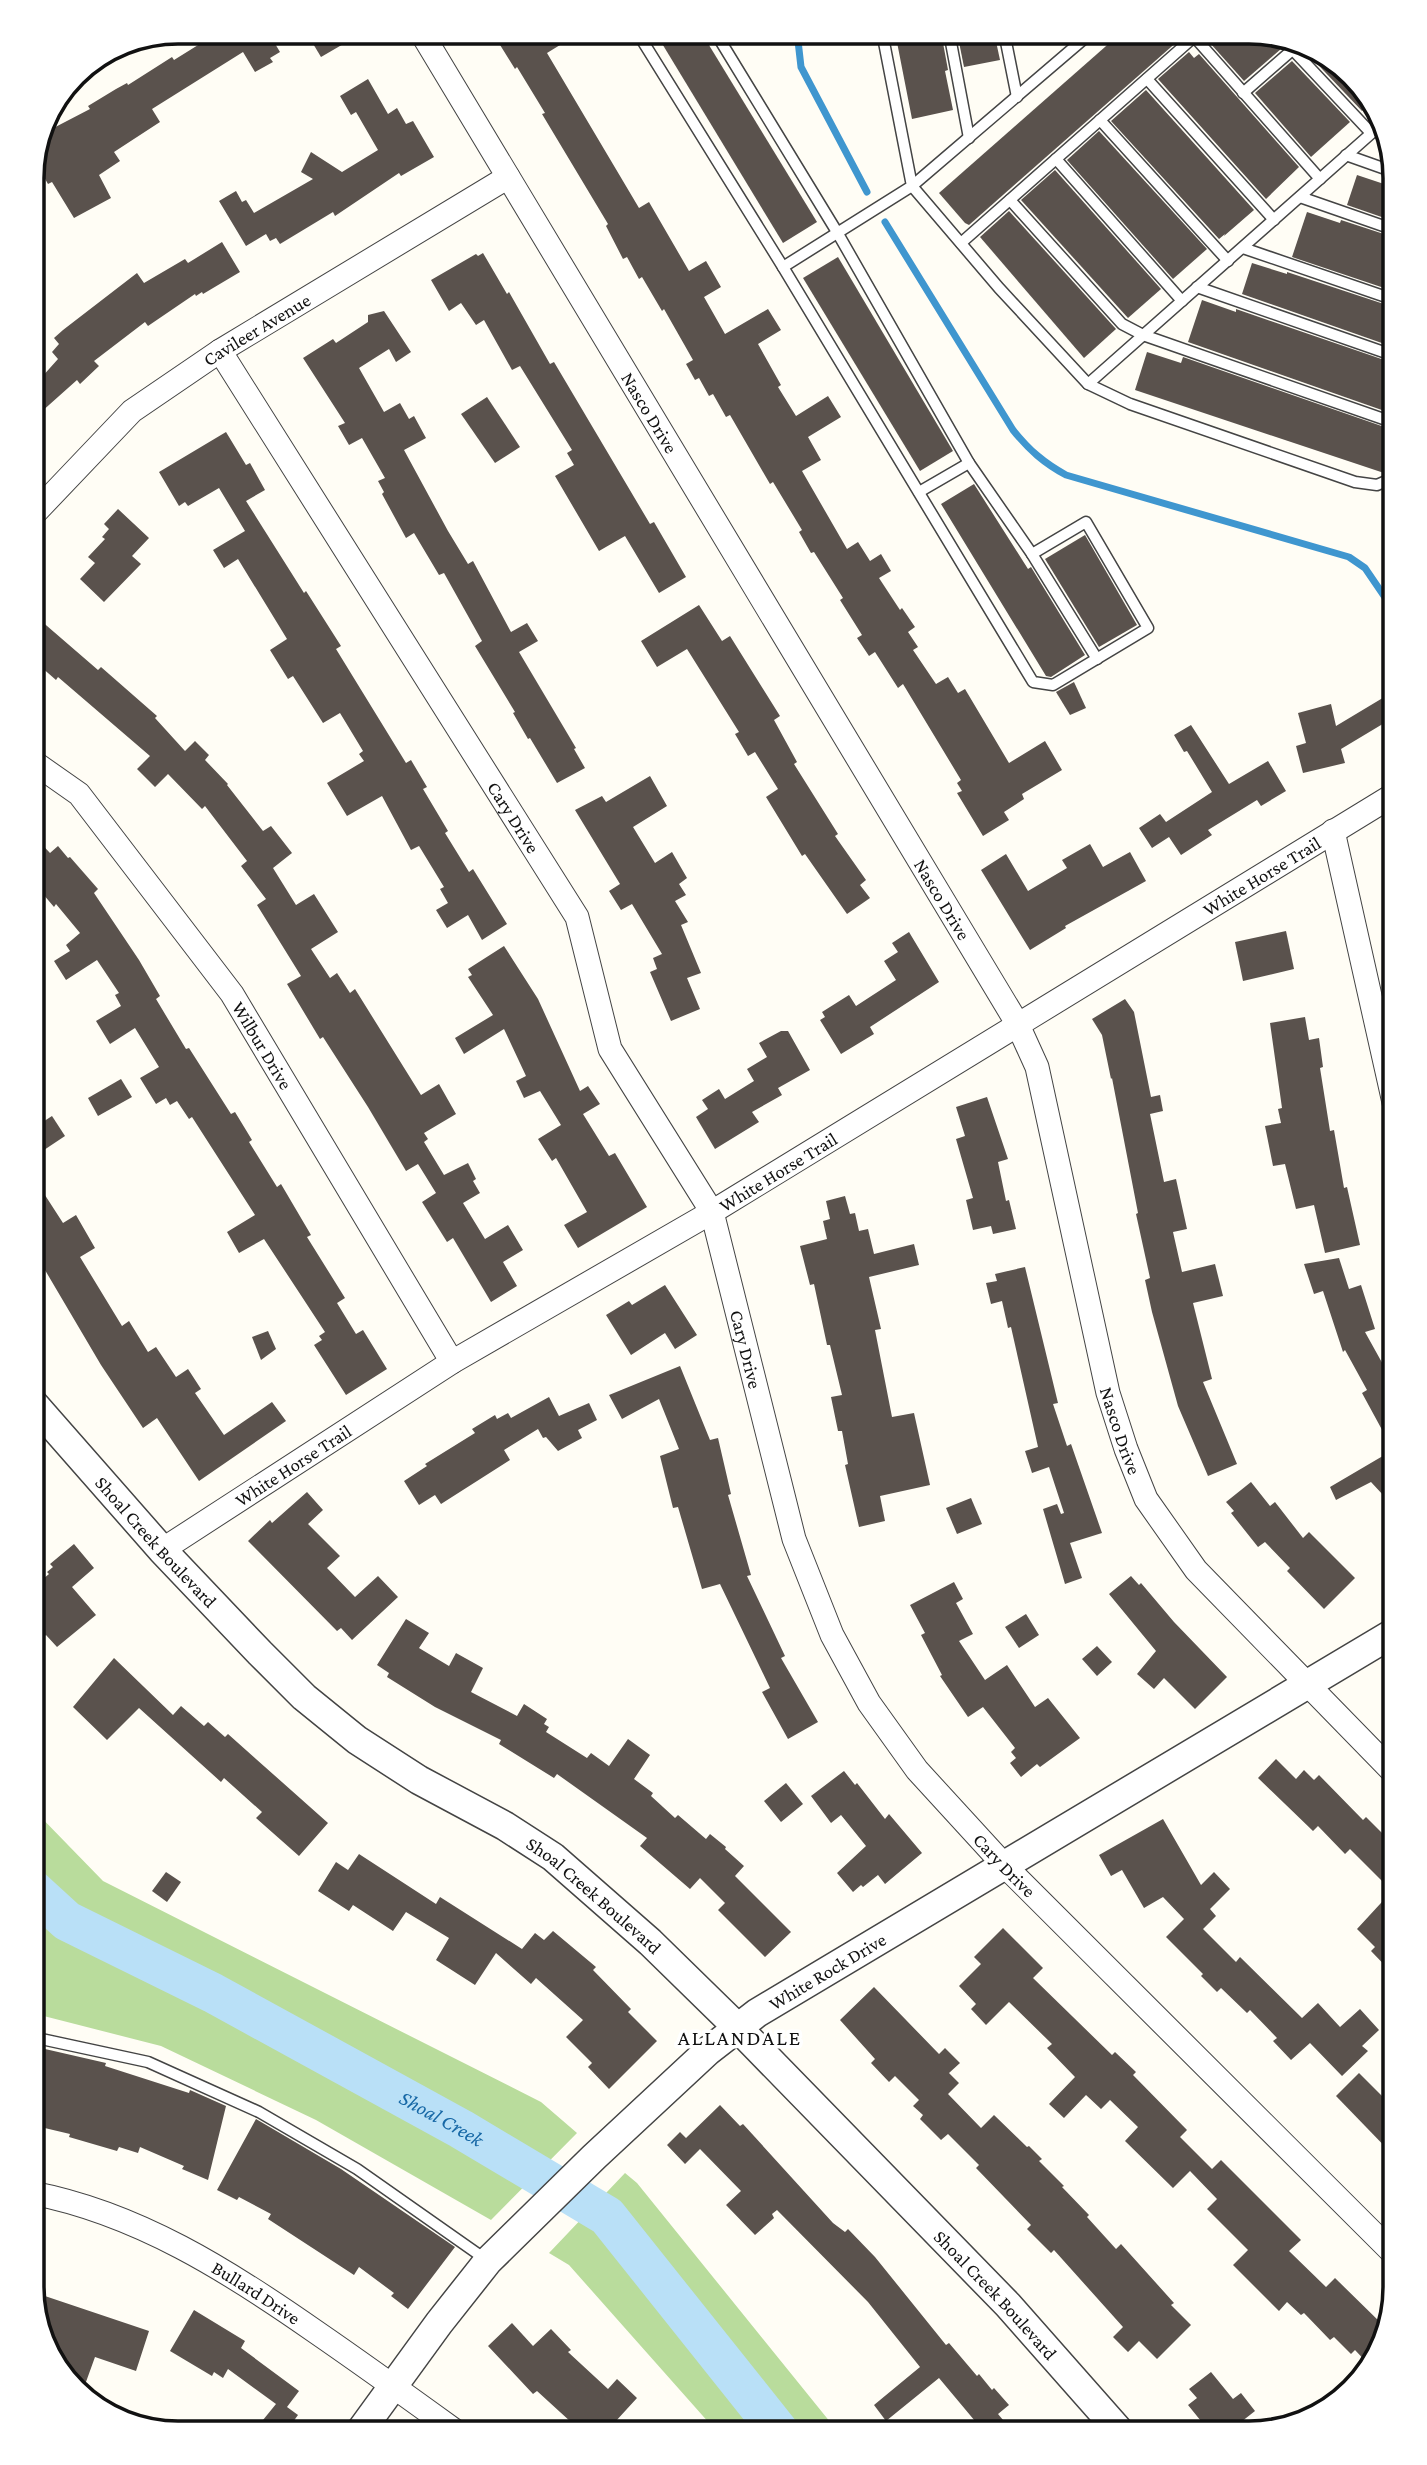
<svg xmlns="http://www.w3.org/2000/svg" width="1427" height="2465" font-family="'Crimson Pro',serif">
  <rect width="100%" height="100%" fill="#fffdf5"/>
  <g fill="#b9dc9c">
    <path d="M32,1808L103,1881L541,2102L577,2133L491,2220L316,2120L161,2046L32,2013Z"/>
    <path d="M625,2173L637,2183L839,2433H718L569,2265L549,2253Z"/>
  </g>
  <g fill="none" stroke-linecap="round" stroke-linejoin="round">
    <g stroke="#3f96cf" stroke-width="7">
      <path d="M797,32L801,67L867,192"/>
      <path d="M885,222L1013,430C1029,450 1044,463 1066,475L1349,557L1365,568L1395,612"/>
    </g>
    <path stroke="#b9e0f7" stroke-width="40" id="s1" d="M32,1889L67,1921L213,1993L461,2129L607,2216L780,2433"/>
  </g>
  <g fill="#5a524d">
    <path d="M219,32H268L280,52L270,58L273,62L255,72L243,52L152,109L160,122L114,152L120,161L99,175L111,198L74,218L52,182L48,184L44,177L32,184V169L40,135L90,109L88,106L116,89L127,83L128,85L172,57L174,60Z"/>
    <path d="M306,32H364L321,57Z"/>
    <path d="M492,32H551L560,45L547,53L639,208L649,202L689,271L706,261L721,287L704,297L725,334L768,309L781,330L758,344L781,385L778,387L796,416L828,396L841,417L808,437L821,460L802,471L847,549L858,542L870,561L881,554L891,571L879,578L900,610L902,608L915,627L908,632L918,647L913,650L936,684L948,677L958,693L965,689L1009,763L1045,741L1062,770L1022,794L1024,799L1004,812L1009,820L983,836L957,793L962,791L957,783L961,780L903,684L898,688L875,652L869,656L857,638L862,635L840,600L843,598L814,552L811,553L799,532L802,530L773,482L770,484L730,415L726,417L713,394L709,396L699,378L695,380L686,364L693,360L664,309L662,311L642,277L639,279L627,257L623,259L606,226L608,224L542,114L545,113L517,67L515,69Z"/>
    <path d="M655,32H701L817,222L783,243Z"/>
    <path d="M895,32H941L948,70L945,71L953,110L912,119Z"/>
    <path d="M957,32H994L1000,60L964,67Z"/>
    <path d="M1122,32H1171L1179,40L969,225L965,223L939,193Z"/>
    <path d="M1223,32H1259L1289,42L1244,81L1210,43Z"/>
    <path d="M1305,48L1331,56L1371,103L1362,111L1304,50Z"/>
    <path d="M1189,52L1194,58L1199,54L1299,167L1266,199L1158,79Z"/>
    <path d="M1292,61L1350,122L1311,157L1255,93Z"/>
    <path d="M368,79L388,114L397,108L406,124L413,121L434,157L401,176L399,173L335,216L333,212L280,244L276,238L270,241L266,234L246,246L219,201L236,191L242,202L246,200L254,213L313,179L301,172L311,152L342,172L378,150L356,112L351,115L340,96Z"/>
    <path d="M1146,90L1254,210L1224,236L1225,234L1219,239L1111,121Z"/>
    <path d="M1099,131L1207,249L1173,279L1067,160Z"/>
    <path d="M1055,170L1161,289L1128,318L1021,200Z"/>
    <path d="M1357,175L1396,188V222L1347,205Z"/>
    <path d="M1009,211L1116,329L1084,358L980,237Z"/>
    <path d="M1307,212L1340,223L1341,220L1396,238V292L1292,257Z"/>
    <path d="M222,242L240,272L203,294L202,292L196,296L195,294L148,326L145,322L94,361L99,366L80,384L77,380L40,413L32,404V388L58,359L52,352L59,344L54,338L63,330L137,273L144,283L185,259L188,263Z"/>
    <path d="M483,253L507,294L509,292L550,364L554,362L650,524L654,522L686,577L659,593L625,536L599,551L555,476L574,465L567,453L572,450L520,366L512,370L484,320L476,325L461,303L449,311L431,280L476,254L478,256Z"/>
    <path d="M838,257L953,451L920,471L803,278Z"/>
    <path d="M1252,263L1287,274V272L1396,308V348L1242,294Z"/>
    <path d="M1202,300L1236,312V309L1396,364V415L1188,342Z"/>
    <path d="M384,311L411,352L396,362L389,349L359,368L384,412L400,403L409,419L414,416L426,438L404,450L448,531L468,564L473,561L511,632L527,623L538,641L519,652L576,748L574,749L585,768L557,783L530,738L528,739L513,713L515,712L475,646L482,641L444,573L439,575L414,533L406,538L382,494L384,492L378,481L385,478L362,438L349,445L338,426L345,423L303,358L333,339L336,343L368,322V315Z"/>
    <path d="M1147,352L1181,363L1183,357L1396,431V448L1387,472L1384,473L1135,390Z"/>
    <path d="M487,397L520,447L495,463L461,414Z"/>
    <path d="M226,432L246,465L250,463L265,490L246,501L304,593L306,591L341,646L336,649L406,763L411,760L427,787L423,789L448,831L445,833L469,872L473,869L507,924L482,940L468,915L447,928L436,910L448,903L440,889L444,887L419,846L411,850L382,796L347,816L327,783L364,761L359,754L363,751L340,713L323,723L293,676L288,679L270,650L287,639L238,559L224,568L213,550L245,531L219,488L188,506L185,502L179,506L159,472Z"/>
    <path d="M974,484L1028,569L1031,567L1085,655L1051,677L1046,676L941,504Z"/>
    <path d="M118,509L149,538L132,556L141,564L104,602L80,579L95,563L88,557L105,539L102,537L109,529L104,524Z"/>
    <path d="M1085,535L1137,625L1099,647L1045,559Z"/>
    <path d="M699,605L722,641L730,636L780,716L774,720L797,762L794,764L838,834L835,836L866,880L860,885L870,898L847,914L805,854L802,856L766,797L778,789L755,752L748,756L735,734L739,732L687,649L657,667L641,641Z"/>
    <path d="M32,613L98,670L101,667L157,716L155,718L185,751L195,741L209,755L205,760L228,784L227,785L263,831L271,826L292,853L273,868L296,905L314,894L338,932L311,949L330,978L337,973L350,993L355,989L421,1095L439,1084L456,1114L424,1133L428,1139L424,1142L444,1175L468,1163L476,1179L473,1181L480,1193L463,1203L485,1239L508,1225L523,1250L503,1262L517,1286L491,1302L453,1238L447,1242L422,1202L436,1193L418,1164L406,1171L368,1107L323,1037L320,1039L287,984L301,976L257,905L266,899L241,866L247,861L205,806L202,809L168,774L155,787L137,769L150,756L58,677L56,680L32,659Z"/>
    <path d="M1074,682L1086,708L1070,715L1056,692Z"/>
    <path d="M1396,690V716L1341,749L1345,763L1303,773L1296,746L1306,743L1298,713L1331,704L1336,726Z"/>
    <path d="M1191,725L1229,784L1268,761L1286,791L1261,806L1257,800L1208,830L1212,835L1181,855L1169,837L1152,848L1139,828L1160,814L1166,822L1212,792L1187,751L1184,752L1174,735Z"/>
    <path d="M650,776L667,806L633,827L655,863L672,852L687,878L679,884L686,895L675,901L688,922L681,925L701,973L687,978L700,1009L671,1021L650,972L657,969L653,958L662,954L632,904L621,910L609,891L620,884L575,810L602,796L606,802Z"/>
    <path d="M32,834L50,853L58,846L68,858L70,857L98,889L94,893L139,960L160,996L156,999L186,1049L189,1048L231,1114L235,1112L252,1140L249,1142L277,1187L281,1184L311,1235L307,1237L345,1298L337,1303L356,1334L363,1330L387,1369L346,1395L314,1345L322,1340L319,1336L325,1332L264,1239L239,1253L227,1232L255,1215L192,1117L189,1119L177,1101L170,1105L166,1098L156,1104L140,1078L159,1067L135,1028L110,1044L96,1021L121,1006L115,995L119,993L97,960L66,980L54,961L70,951L66,945L80,933L56,904L54,907L32,881Z"/>
    <path d="M1090,844L1103,867L1130,852L1146,881L1065,926L1066,928L1030,950L981,870L1006,854L1028,891L1067,868L1062,860Z"/>
    <path d="M1286,931L1294,969L1243,981L1235,942Z"/>
    <path d="M909,932L939,982L870,1027L874,1034L841,1054L820,1020L825,1017L822,1012L849,995L856,1006L896,980L884,961L898,952L892,943Z"/>
    <path d="M504,946L538,999L580,1091L588,1086L600,1104L583,1114L609,1156L615,1153L647,1207L578,1248L564,1225L587,1212L556,1158L552,1161L538,1139L561,1125L540,1091L524,1098L516,1081L526,1076L504,1029L464,1054L455,1038L493,1015L468,977L472,975L468,969Z"/>
    <path d="M1125,999L1134,1012L1151,1097L1160,1095L1163,1111L1150,1114L1164,1182L1176,1179L1187,1229L1173,1232L1182,1272L1215,1264L1223,1296L1193,1303L1212,1379L1203,1382L1237,1464L1208,1476L1178,1406L1152,1312L1145,1280L1150,1278L1136,1214L1138,1213L1112,1078L1111,1079L1102,1035L1092,1019Z"/>
    <path d="M1305,1017L1309,1040L1319,1038L1323,1067L1320,1068L1330,1131L1334,1130L1344,1188L1347,1187L1360,1245L1325,1253L1314,1205L1296,1209L1285,1164L1273,1166L1265,1126L1281,1123L1278,1109L1282,1108L1270,1023Z"/>
    <path d="M781,1031H788L810,1070L778,1088L782,1095L752,1112L759,1122L715,1149L696,1117L708,1109L702,1100L719,1089L725,1099L754,1081L747,1069L767,1057L759,1043Z"/>
    <path d="M121,1079L132,1097L98,1116L88,1098Z"/>
    <path d="M987,1097L1008,1159L998,1162L1006,1201L1009,1200L1016,1229L993,1234L991,1226L973,1230L966,1200L973,1198L956,1139L965,1136L956,1107Z"/>
    <path d="M52,1116L65,1136L32,1158V1129Z"/>
    <path d="M32,1175L63,1223L76,1215L95,1248L80,1257L122,1326L129,1321L148,1352L156,1347L176,1377L188,1369L201,1389L195,1393L224,1435L272,1402L286,1421L199,1481L157,1418L143,1428L101,1365L32,1248Z"/>
    <path d="M845,1196L850,1214L855,1213L859,1231L868,1229L874,1254L914,1244L919,1265L869,1277L881,1329L875,1330L892,1417L914,1413L930,1485L880,1496L885,1521L859,1527L845,1465L848,1464L842,1431H838L831,1397L842,1395L830,1345H827L814,1284L810,1285L800,1246L827,1239L823,1221L830,1219L826,1201Z"/>
    <path d="M1339,1258L1349,1289L1361,1285L1375,1329L1365,1332L1385,1368L1396,1363V1509L1371,1482L1336,1500L1330,1487L1393,1450L1362,1393L1367,1390L1345,1350L1343,1352L1323,1291L1314,1294L1304,1264Z"/>
    <path d="M1025,1267L1058,1403L1053,1404L1067,1446L1071,1444L1102,1533L1070,1543L1082,1578L1065,1584L1043,1509L1057,1504L1061,1514L1064,1513L1049,1467L1032,1473L1025,1451L1038,1447L1011,1327L1008,1328L1002,1301L991,1304L986,1283L997,1281L995,1274Z"/>
    <path d="M665,1285L697,1335L675,1349L665,1333L631,1355L606,1315L629,1301L632,1305Z"/>
    <path d="M268,1331L276,1349L261,1360L252,1337Z"/>
    <path d="M680,1366L710,1440L718,1438L731,1494L728,1495L751,1575L747,1576L785,1656L781,1658L818,1722L788,1739L762,1692L770,1688L720,1584L702,1589L678,1507L673,1508L660,1456L679,1449L659,1399L622,1419L609,1395Z"/>
    <path d="M549,1397L559,1416L589,1403L597,1420L578,1430L582,1438L558,1451L546,1437L543,1438L538,1429L504,1450L510,1460L441,1504L435,1495L419,1505L404,1481L427,1466L425,1464L475,1433L472,1429L495,1415L497,1419L508,1413L511,1418Z"/>
    <path d="M1251,1482L1270,1506L1275,1502L1303,1538L1309,1532L1355,1578L1324,1609L1287,1571L1290,1568L1265,1542L1258,1547L1231,1513L1234,1511L1226,1502Z"/>
    <path d="M307,1492L323,1510L308,1524L340,1556L327,1568L355,1597L378,1576L398,1597L352,1640L341,1628L337,1631L248,1541L270,1520L272,1523Z"/>
    <path d="M971,1498L982,1524L957,1534L946,1508Z"/>
    <path d="M74,1544L94,1568L72,1587L96,1615L57,1647L46,1635L32,1647V1588L49,1574L47,1572L53,1567L50,1564Z"/>
    <path d="M1131,1576L1139,1585L1141,1583L1174,1622L1227,1677L1195,1709L1164,1678L1154,1689L1137,1674L1156,1651L1109,1594Z"/>
    <path d="M954,1582L963,1599L956,1603L973,1634L959,1641L985,1680L1007,1665L1035,1707L1048,1698L1080,1738L1040,1767L1037,1764L1021,1777L1010,1763L1016,1758L1011,1752L1015,1748L983,1707L968,1717L940,1676L942,1675L921,1635L925,1633L910,1605Z"/>
    <path d="M1026,1614L1039,1635L1019,1648L1005,1627Z"/>
    <path d="M406,1619L429,1633L419,1648L449,1666L456,1653L483,1668L471,1692L517,1716L524,1704L547,1719L544,1724L549,1727L546,1732L587,1758L591,1753L609,1766L628,1739L650,1755L634,1779L653,1793L651,1796L675,1818L678,1815L706,1839L710,1834L726,1847L725,1849L744,1866L735,1876L791,1932L765,1957L718,1910L725,1903L700,1878L690,1889L640,1846L647,1838L557,1774L554,1778L499,1744L501,1740L435,1707L387,1677L389,1673L377,1665Z"/>
    <path d="M1097,1646L1112,1662L1097,1676L1082,1659Z"/>
    <path d="M114,1658L173,1715L181,1706L204,1726L208,1722L225,1737L228,1734L328,1823L299,1856L256,1818L262,1812L224,1778L221,1782L139,1708L107,1740L73,1707Z"/>
    <path d="M1276,1759L1296,1779L1304,1770L1314,1780L1319,1775L1363,1820L1366,1817L1396,1847V1977L1371,1951L1375,1947L1357,1929L1392,1891L1350,1849L1345,1854L1318,1826L1313,1831L1258,1778Z"/>
    <path d="M844,1771L855,1785L857,1783L885,1819L889,1814L922,1853L885,1884L878,1875L863,1887L861,1885L853,1892L837,1873L866,1846L841,1815L831,1823L811,1796Z"/>
    <path d="M786,1783L803,1804L781,1822L764,1801Z"/>
    <path d="M1163,1819L1201,1885L1214,1872L1230,1889L1210,1909L1216,1916L1203,1929L1236,1962L1240,1957L1302,2018L1318,2003L1340,2027L1360,2009L1379,2030L1362,2046L1368,2051L1342,2076L1310,2043L1291,2060L1273,2041L1277,2038L1250,2010L1247,2013L1221,1988L1217,1992L1201,1976L1203,1974L1166,1937L1184,1919L1163,1897L1144,1908L1122,1870L1111,1876L1099,1855Z"/>
    <path d="M359,1854L436,1904L440,1897L522,1949L535,1933L544,1940L553,1931L596,1967L593,1970L631,2009L628,2012L657,2041L609,2089L588,2067L592,2063L566,2037L583,2020L536,1978L531,1984L496,1953L475,1985L436,1960L449,1938L406,1912L393,1931L353,1905L349,1911L318,1891L336,1862L348,1870Z"/>
    <path d="M166,1872L181,1882L167,1902L152,1891Z"/>
    <path d="M1003,1928L1043,1968L1033,1978L1112,2055L1115,2052L1136,2072L1133,2075L1187,2130L1180,2137L1212,2169L1221,2160L1301,2240L1289,2251L1326,2287L1335,2278L1384,2326L1371,2367L1355,2350L1351,2354L1334,2337L1330,2340L1304,2313L1301,2315L1287,2302L1279,2311L1233,2265L1248,2250L1207,2209L1217,2199L1190,2171L1173,2188L1125,2141L1138,2127L1110,2100L1101,2109L1086,2095L1064,2118L1049,2104L1075,2077L1047,2048L1052,2044L1009,2002L986,2025L971,2009L976,2004L959,1986L981,1964L974,1957Z"/>
    <path d="M874,1987L939,2054L945,2048L960,2063L949,2073L959,2083L948,2094L981,2128L994,2115L1027,2147L1029,2146L1042,2159L1039,2161L1064,2186L1062,2187L1089,2215L1087,2217L1116,2249L1121,2244L1174,2303L1171,2305L1191,2325L1157,2359L1139,2341L1128,2352L1113,2337L1123,2327L1054,2250L1051,2253L1027,2229L1031,2225L976,2168L979,2165L948,2134L941,2140L920,2119L923,2115L913,2106L919,2100L895,2076L889,2082L871,2063L875,2059L840,2020Z"/>
    <path d="M32,2046L106,2063L105,2066L189,2093L190,2090L226,2106L208,2180L182,2169L184,2166L140,2147L138,2153L119,2147L117,2151L69,2137L70,2134L32,2125Z"/>
    <path d="M1359,2073L1396,2110V2158L1336,2096Z"/>
    <path d="M720,2105L740,2126L743,2124L833,2223L845,2232L848,2229L875,2257L946,2345L949,2343L977,2376L979,2374L992,2390L994,2388L1009,2405L998,2414L1014,2433H985L939,2378L886,2421L874,2405L920,2367L868,2302L777,2210L772,2214L774,2218L755,2235L726,2205L741,2191L700,2149L685,2164L667,2145L680,2132L686,2138Z"/>
    <path d="M256,2119L341,2169L455,2247L408,2309L391,2296L394,2293L359,2267L354,2275L268,2219L271,2214L239,2197L237,2200L217,2190Z"/>
    <path d="M33,2292L149,2331L136,2371L95,2357L82,2393L46,2352Z"/>
    <path d="M194,2310L245,2341L241,2348L299,2391L287,2407L298,2415L285,2433H260L267,2423L263,2420L276,2404L228,2369L223,2378L214,2372L212,2376L170,2351Z"/>
    <path d="M512,2323L533,2346L551,2329L571,2350L568,2352L608,2389L617,2379L637,2398L615,2422L626,2433H583L537,2391L533,2394L488,2346Z"/>
    <path d="M1211,2372L1233,2399L1241,2393L1255,2411L1227,2433H1216L1208,2424L1205,2426L1188,2405L1197,2398L1189,2389Z"/>
  </g>
  <g fill="none" stroke-linecap="round" stroke-linejoin="round">
    <g stroke="#444" stroke-width="13">
      <g id="service">
        <path d="M637,32L783,267L1033,682L1053,685L1148,628L1086,522L1032,554L969,463L837,232L715,32"/>
        <path d="M949,32L969,138"/>
        <path d="M1004,32L1017,97"/>
        <path d="M1092,32L912,186L999,288L1088,384L1130,404L1355,482L1377,485L1395,477"/>
        <path d="M1190,32L1320,179"/>
        <path d="M1293,50L1371,133"/>
        <path d="M1147,79L1274,220"/>
        <path d="M1243,93L1298,45"/>
        <path d="M1100,120L1228,261"/>
        <path d="M1346,155L1394,172"/>
        <path d="M1056,159L1182,301"/>
        <path d="M1300,197L1395,230"/>
        <path d="M1010,200L1122,324L1143,335L1395,423"/>
        <path d="M961,243L1194,37"/>
        <path d="M1243,248L1395,300"/>
        <path d="M783,267L912,186L882,32"/>
        <path d="M1197,287L1395,356"/>
        <path d="M1088,384L1383,123"/>
        <path d="M919,492L969,463"/>
        <path d="M1032,554L1097,659"/>
        <path d="M32,2037L148,2062L259,2112L357,2169L488,2261"/>
      </g>
    </g>
    <g stroke="#444" stroke-width="25">
      <g id="minor">
        <path id="s2" d="M421,32L1017,1023L1037,1067L1108,1393L1126,1449L1146,1499L1196,1570L1395,1774"/>
        <path id="s3" d="M220,351L577,917L610,1049L712,1212L794,1539L832,1635L869,1703L917,1770L1004,1865L1395,2255"/>
        <path id="s4" d="M32,516L132,411L220,351L508,177"/>
        <path id="s5" d="M32,761L79,794L232,994L452,1362"/>
        <path d="M1333,831L1395,1107"/>
        <path id="s6" d="M162,1550L452,1362L712,1212L1395,794"/>
        <path id="s7" d="M32,2193C137,2213 229,2271 316,2332C364,2365 411,2399 458,2433"/>
      </g>
    </g>
    <g stroke="#444" stroke-width="31">
      <g id="tertiary">
        <path id="s8" d="M32,1402L162,1550L260,1653L304,1697L357,1740L419,1780L505,1826L553,1857L650,1942L738,2028L1008,2305L1121,2433"/>
        <path id="s9" d="M359,2433L439,2323L488,2261L594,2157L708,2051L757,2013L1395,1632"/>
      </g>
    </g>
    <use href="#service" stroke="#fff" stroke-width="10"/>
    <use href="#minor" stroke="#fff" stroke-width="23"/>
    <use href="#tertiary" stroke="#fff" stroke-width="28"/>
  </g>
  <g text-anchor="middle" dominant-baseline="central" stroke-width="7" stroke-linejoin="round" paint-order="stroke">
    <g font-size="19" fill="#111" stroke="#fff">
      <text stroke="none"><textPath href="#s4" startOffset="294">Cavileer Avenue</textPath></text>
      <text stroke="none"><textPath href="#s2" startOffset="444">Nasco Drive</textPath></text>
      <text stroke="none"><textPath href="#s3" startOffset="551">Cary Drive</textPath></text>
      <text stroke="none"><textPath href="#s6" startOffset="1290">White Horse Trail</textPath></text>
      <text stroke="none"><textPath href="#s2" startOffset="1012">Nasco Drive</textPath></text>
      <text stroke="none"><textPath href="#s5" startOffset="369">Wilbur Drive</textPath></text>
      <text stroke="none"><textPath href="#s6" startOffset="723">White Horse Trail</textPath></text>
      <text stroke="none"><textPath href="#s3" startOffset="1139">Cary Drive</textPath></text>
      <text stroke="none"><textPath href="#s2" startOffset="1578">Nasco Drive</textPath></text>
      <text stroke="none"><textPath href="#s6" startOffset="156">White Horse Trail</textPath></text>
      <text stroke="none"><textPath href="#s8" startOffset="187">Shoal Creek Boulevard</textPath></text>
      <text stroke="none"><textPath href="#s3" startOffset="1727">Cary Drive</textPath></text>
      <text stroke="none"><textPath href="#s8" startOffset="754">Shoal Creek Boulevard</textPath></text>
      <text stroke="none"><textPath href="#s9" startOffset="663">White Rock Drive</textPath></text>
      <text stroke="none"><textPath href="#s7" startOffset="247">Bullard Drive</textPath></text>
      <text stroke="none"><textPath href="#s8" startOffset="1321">Shoal Creek Boulevard</textPath></text>
    </g>
    <g font-size="21" letter-spacing="2" fill="#111" stroke="#fff">
      <text x="740" y="2038">ALLANDALE</text>
    </g>
    <g font-size="21" font-style="italic" fill="#1768a6" stroke="#fff">
      <text stroke="none"><textPath href="#s1" startOffset="471">Shoal Creek</textPath></text>
    </g>
  </g>
  <path d="M0 0H1427V2465H0ZM178 44H1249A134 134 0 0 1 1383 178V2287A134 134 0 0 1 1249 2421H178A134 134 0 0 1 44 2287V178A134 134 0 0 1 178 44Z" fill="#fff" fill-rule="evenodd"/>
  <path fill="none" stroke="#111" stroke-width="3.5" d="M178 44H1249A134 134 0 0 1 1383 178V2287A134 134 0 0 1 1249 2421H178A134 134 0 0 1 44 2287V178A134 134 0 0 1 178 44Z"/>
</svg>
